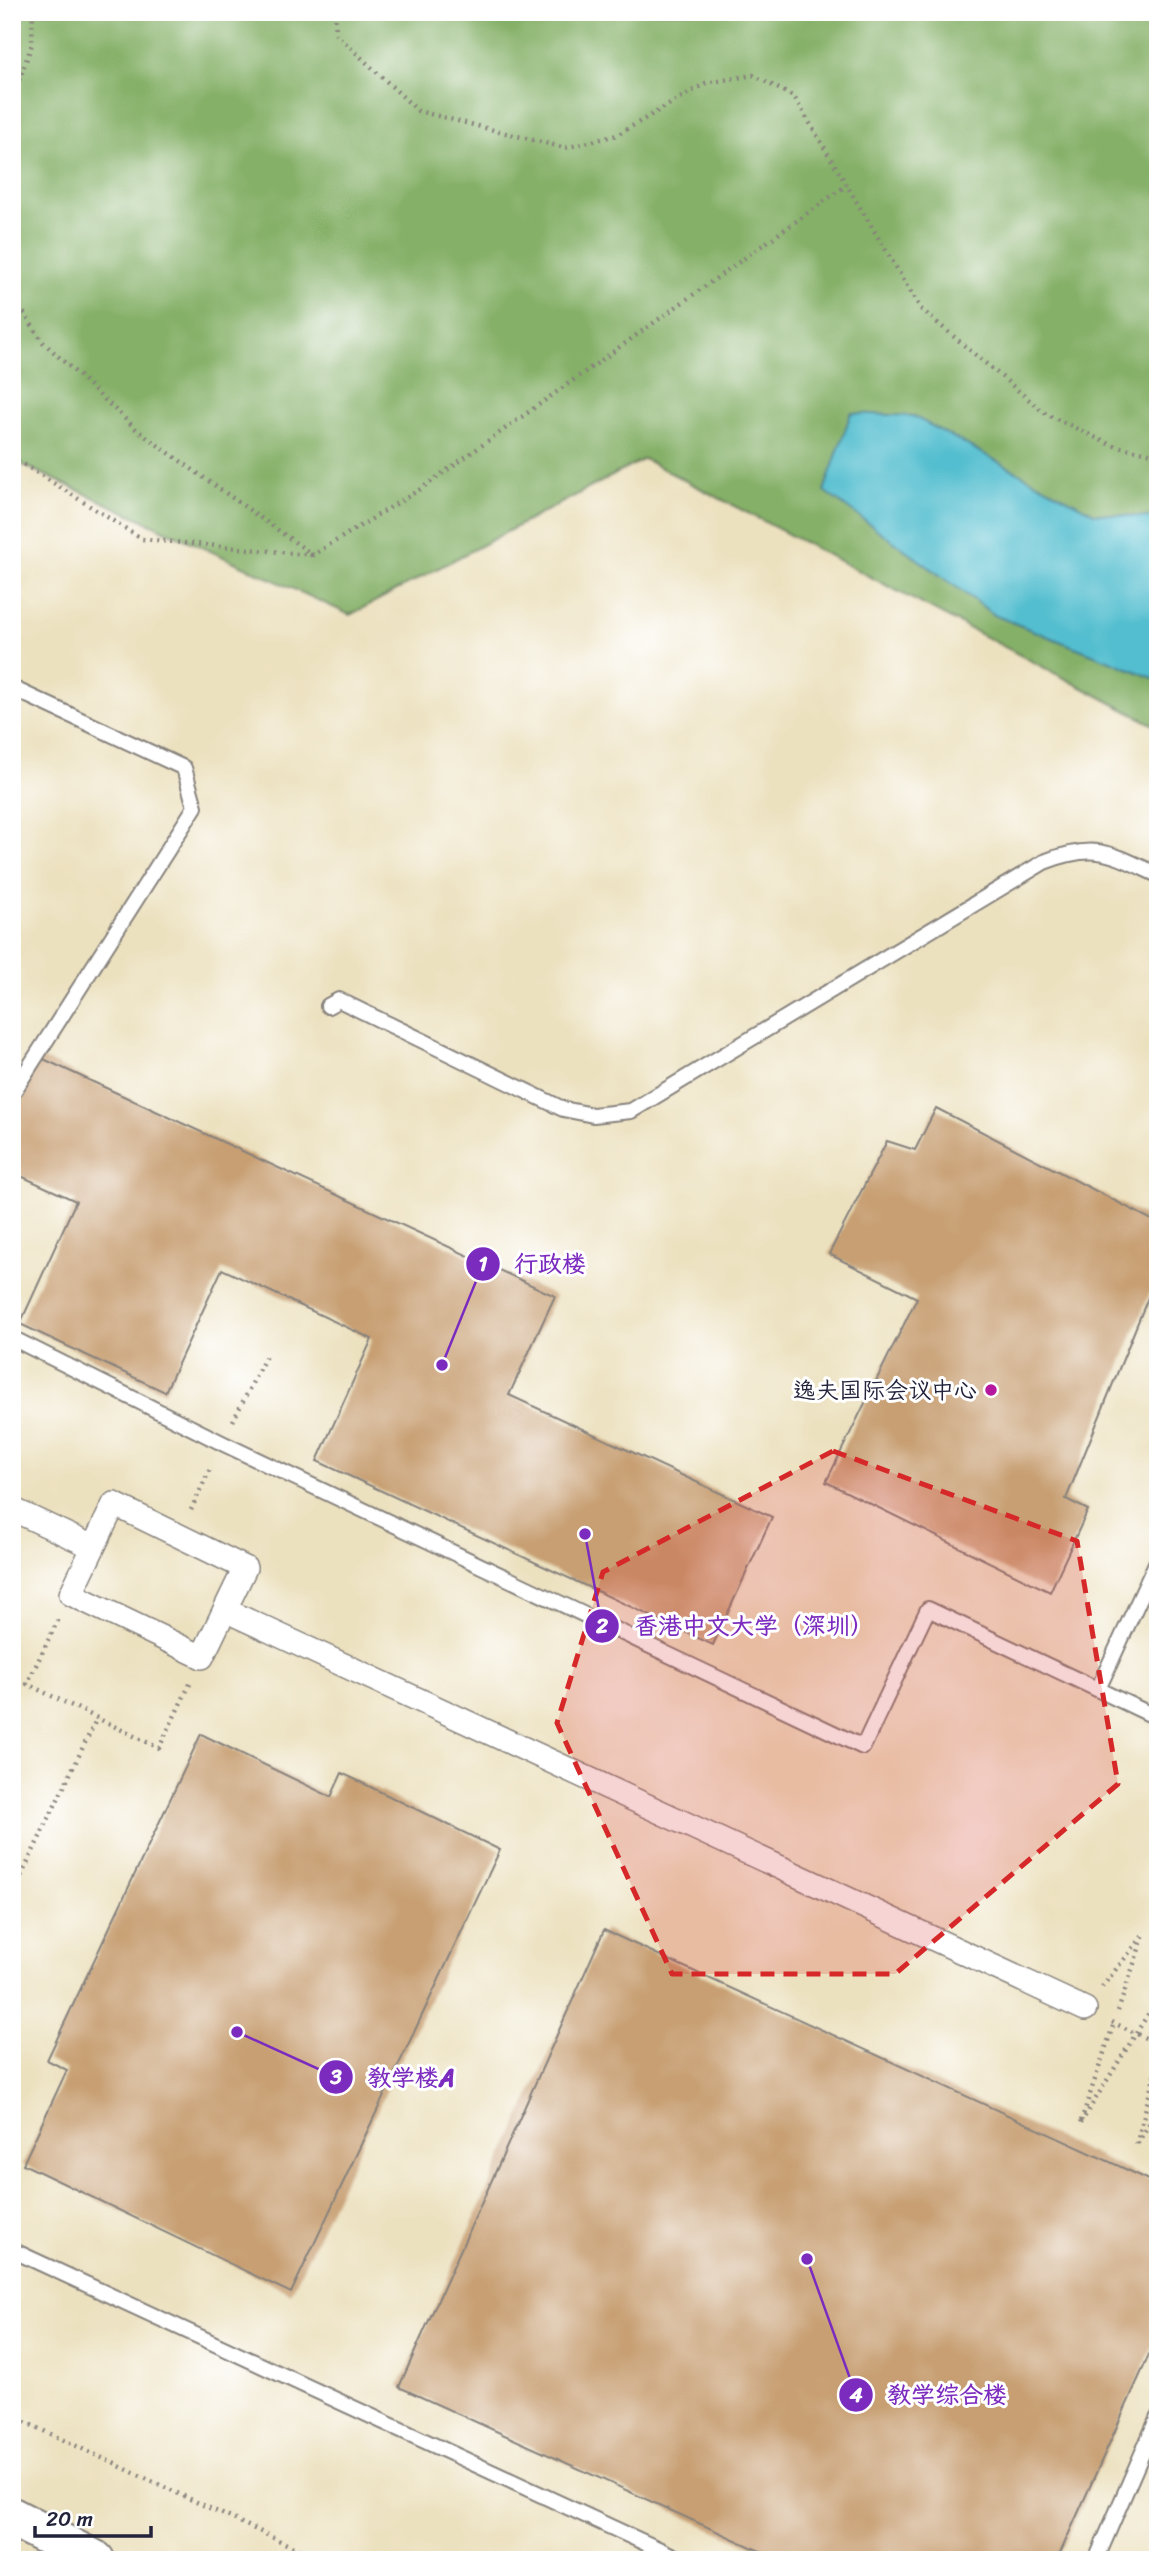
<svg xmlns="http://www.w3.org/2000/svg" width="1170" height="2572" font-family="Sriracha,'LXGW WenKai TC',sans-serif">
  <rect width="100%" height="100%" fill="#fff"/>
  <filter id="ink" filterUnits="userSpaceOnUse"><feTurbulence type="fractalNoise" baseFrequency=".0143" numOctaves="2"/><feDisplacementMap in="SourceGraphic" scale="14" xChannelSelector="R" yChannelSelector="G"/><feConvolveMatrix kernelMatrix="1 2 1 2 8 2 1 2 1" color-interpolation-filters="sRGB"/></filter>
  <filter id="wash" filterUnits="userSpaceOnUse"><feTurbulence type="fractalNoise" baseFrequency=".00686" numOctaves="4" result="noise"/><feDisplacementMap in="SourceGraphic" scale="28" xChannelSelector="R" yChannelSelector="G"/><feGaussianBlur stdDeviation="1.57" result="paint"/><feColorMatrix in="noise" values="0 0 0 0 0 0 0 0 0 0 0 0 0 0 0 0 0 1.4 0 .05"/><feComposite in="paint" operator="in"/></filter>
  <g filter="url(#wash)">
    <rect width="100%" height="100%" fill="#ece1bf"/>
    <path fill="#85b067" stroke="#546951" stroke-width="2" d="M12,12H1158V727L644,459L350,615L12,460Z"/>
    <path fill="#53becf" stroke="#3a7085" stroke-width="2" d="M851,413L913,416L1094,513L1158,518V680L996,616L824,491Z"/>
    <g id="blocks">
      <g fill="#c79f72">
        <path d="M37,1056L555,1296L509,1395L772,1517L713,1645L317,1461L372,1339L222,1269L165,1392L20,1324L76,1201L12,1172V1110Z"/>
        <path d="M936,1108L1158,1223V1273L1066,1499L1088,1510L1050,1592L826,1482L917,1298L829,1254L887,1141L915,1150Z"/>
        <path d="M201,1734L331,1797L342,1773L500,1850L291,2293L23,2164L67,2070L47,2060Z"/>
        <path d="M604,1930L1158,2184V2335L1057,2560H780L399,2387Z"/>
      </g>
    </g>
  </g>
  <g filter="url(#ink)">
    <use href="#blocks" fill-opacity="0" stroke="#87827d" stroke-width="2"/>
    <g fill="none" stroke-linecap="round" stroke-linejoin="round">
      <g stroke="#87827d" stroke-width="18">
        <g id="service">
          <path d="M12,688L184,768L195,807L12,1094"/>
          <path d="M328,1006L339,1000L563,1109L593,1115L631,1111L1044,862C1096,842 1110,853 1158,875"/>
          <path d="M12,1338L222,1443L863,1747L928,1609L1158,1718"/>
          <path d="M1098,1689L1158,1559"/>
          <path d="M12,2250L682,2560"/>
          <path d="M1096,2560L1158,2417"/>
        </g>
      </g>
      <g stroke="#87827d" stroke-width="26">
        <g id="pedestrian">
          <path d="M114,1504L245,1568L202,1657L71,1594Z"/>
          <path d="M12,1509L93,1547"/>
          <path d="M225,1610L1085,2009"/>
        </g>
      </g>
      <g stroke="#87827d" stroke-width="42">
        <path id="primary" d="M12,2517L95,2560"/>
      </g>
      <g stroke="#87827d" stroke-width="4.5" stroke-dasharray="2 5" stroke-linecap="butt">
        <path d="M335,12L336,34L418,111L565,148L617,135L706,83L753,75L794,97L921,309L1046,414L1111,445L1158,455"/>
        <path d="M12,100L32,44L33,12"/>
        <path d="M12,295L43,342L138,431L313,555L422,488L847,185"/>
        <path d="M12,457L142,539L312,555"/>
        <path d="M233,1421L267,1354"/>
        <path d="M191,1510L211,1467"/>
        <path d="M58,1620L27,1684L159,1748L190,1684"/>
        <path d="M12,1895L97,1718"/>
        <path d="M1102,1987L1144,1934L1118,2011"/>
        <path d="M1112,2022L1158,2044"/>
        <path d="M1113,2026L1080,2124L1158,1998"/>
        <path d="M1158,2061L1136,2146L1158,2109"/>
        <path d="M12,2416L321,2560"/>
      </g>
      <use href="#service" stroke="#fff" stroke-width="14"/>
      <use href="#pedestrian" stroke="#fff" stroke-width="23"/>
      <use href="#primary" stroke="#fff" stroke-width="38"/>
    </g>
  </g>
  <path fill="#d62828" fill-opacity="0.2" stroke="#d62828" stroke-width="5" stroke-dasharray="14 9" stroke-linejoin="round" d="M833,1451L1077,1541L1118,1784L895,1974H672L557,1723L603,1572Z"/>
  <circle fill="#b5179e" stroke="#fff" stroke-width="2.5" cx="991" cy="1390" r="7"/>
  <g text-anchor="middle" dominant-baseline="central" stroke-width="6" stroke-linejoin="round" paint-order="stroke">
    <g font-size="23" fill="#22223b" stroke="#fff" text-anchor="end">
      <text x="977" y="1390">逸夫国际会议中心</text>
    </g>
  </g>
  <path fill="none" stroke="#7b2cbf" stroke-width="2.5" d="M442 1365L483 1264M585 1534L602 1626M237 2032L336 2077M807 2259L856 2395"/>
  <g fill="#7b2cbf" stroke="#fff" stroke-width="2.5">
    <circle cx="442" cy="1365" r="7"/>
    <circle cx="585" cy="1534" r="7"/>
    <circle cx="237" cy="2032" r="7"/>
    <circle cx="807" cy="2259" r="7"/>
    <circle cx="483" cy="1264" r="18"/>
    <circle cx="602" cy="1626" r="18"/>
    <circle cx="336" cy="2077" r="18"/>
    <circle cx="856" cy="2395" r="18"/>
  </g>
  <g font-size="21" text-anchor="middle" font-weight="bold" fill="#fff">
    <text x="483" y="1271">1</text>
    <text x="602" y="1633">2</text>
    <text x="336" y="2084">3</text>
    <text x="856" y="2402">4</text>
  </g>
  <g font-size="24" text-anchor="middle" font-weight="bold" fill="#7b2cbf" stroke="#fff" stroke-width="6" stroke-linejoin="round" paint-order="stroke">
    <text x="550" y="1272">行政楼</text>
    <text x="754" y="1634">香港中文大学（深圳）</text>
    <text x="411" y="2086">教学楼A</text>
    <text x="947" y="2403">教学综合楼</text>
  </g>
  <rect width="1170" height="2572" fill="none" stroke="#fff" stroke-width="42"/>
  <path d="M35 2526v10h116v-10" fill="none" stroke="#22223b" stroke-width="3.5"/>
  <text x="46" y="2526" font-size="21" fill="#22223b" stroke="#ffffff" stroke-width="5" paint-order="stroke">20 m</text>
</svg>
